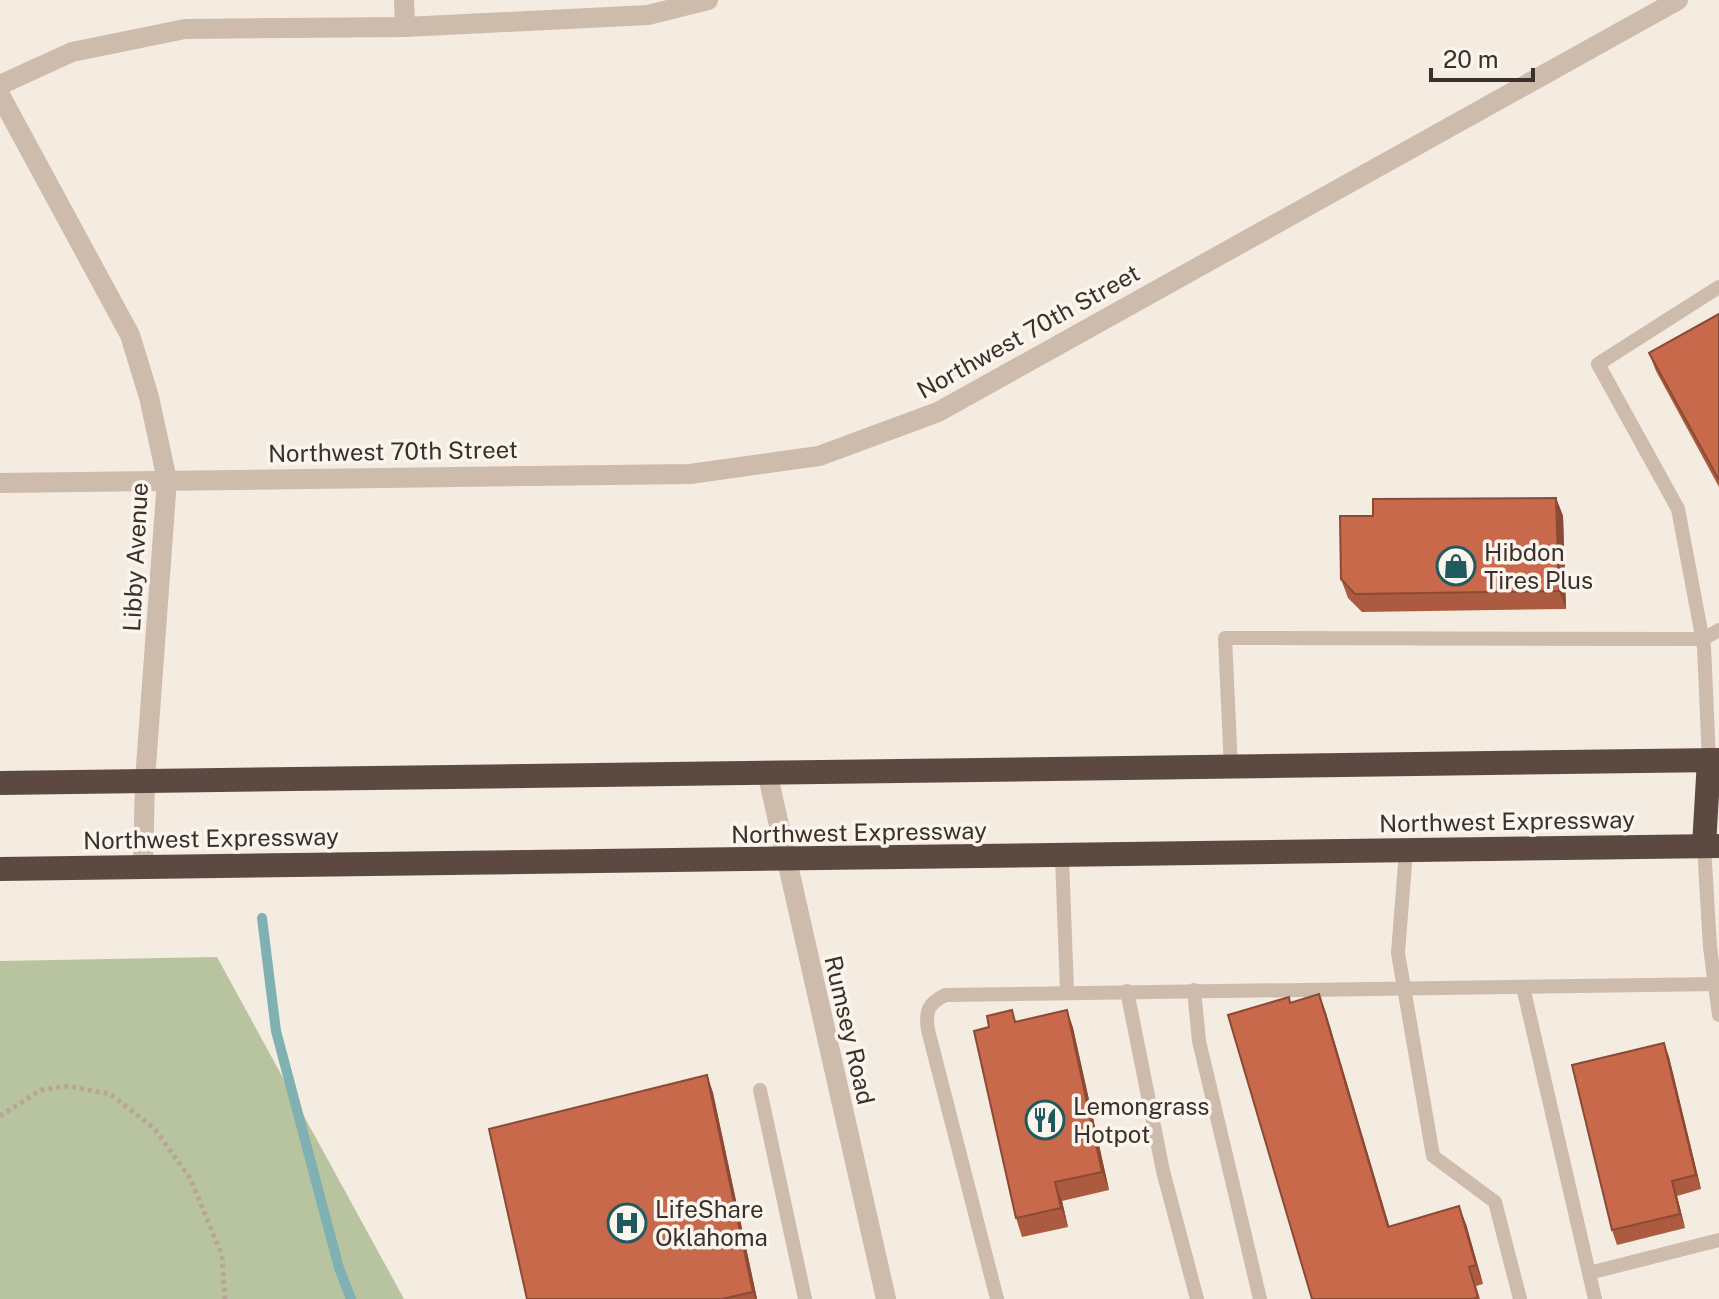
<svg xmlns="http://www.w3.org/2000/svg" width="1719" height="1299" font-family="'Public Sans',sans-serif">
  <rect width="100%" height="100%" fill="#f4ebe1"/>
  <path fill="#b8c4a0" d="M217,957L404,1299H0V961Z"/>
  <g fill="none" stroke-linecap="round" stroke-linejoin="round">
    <path stroke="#7fb0b2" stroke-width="10" d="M262,918L276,1031L339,1268L351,1299"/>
    <path stroke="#b9a596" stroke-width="5" stroke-dasharray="4 4" stroke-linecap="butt" d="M0,1116L41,1090L68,1086L110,1094L154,1128L190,1178L222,1255L225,1299"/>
    <g stroke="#cdbbac" stroke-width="14">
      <path d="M1709,760L1704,647L1678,509L1598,364L1719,287"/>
      <path d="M1231,768L1225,638L1703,639L1719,630"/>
      <path d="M1704,846L1710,947L1719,1015"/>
      <path d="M1406,851L1398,953L1433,1156L1495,1202L1520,1299"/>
      <path d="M1062,857L1067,991"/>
      <path d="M1523,987L1595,1299"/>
      <path d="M1194,990L1199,1041L1260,1299"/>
      <path d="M1127,991L1163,1171L1197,1299"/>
      <path d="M760,1090L805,1299"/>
      <path d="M1589,1273L1719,1240"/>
      <path d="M997,1299L928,1030C925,1011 928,1004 945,995L1719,984"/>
    </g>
    <g stroke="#cdbbac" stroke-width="20">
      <path d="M404,0L405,27"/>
      <path d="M0,85L72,52L185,29L405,27L648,15L708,0"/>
      <path d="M0,95L130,335L149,397L167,480L145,780L143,866"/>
      <path d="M0,483L690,474L819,456L938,412L1678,0"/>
      <path d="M767,772L886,1299"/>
    </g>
    <g stroke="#5c4a42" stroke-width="24">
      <path d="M0,783L1719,760"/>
      <path d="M1704,846L1709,760"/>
      <path d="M0,869L1719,846"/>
    </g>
  </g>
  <g fill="#ac5a40">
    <path d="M1719,314V487L1656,371L1649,353Z"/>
    <path d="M1556,498L1563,516L1566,609L1362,612L1348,598L1341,579L1373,516Z"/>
    <path d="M1319,994L1326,1013L1389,1226L1466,1224L1483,1284L1476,1286L1480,1299H1312L1291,1003Z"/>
    <path d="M1067,1010L1073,1028L1109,1190L1062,1201L1068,1227L1022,1237L1016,1218V1022Z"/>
    <path d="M1664,1043L1669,1057L1701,1189L1677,1196L1685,1228L1617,1245L1612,1230Z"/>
    <path d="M707,1075L713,1093L757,1299H527Z"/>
  </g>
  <g fill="#8c4a34">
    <path d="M1556,498L1563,516L1566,609L1559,591Z"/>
    <path d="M1319,994L1326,1013L1395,1245L1388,1227Z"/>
    <path d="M1067,1010L1073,1028L1109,1190L1102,1172Z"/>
    <path d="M1664,1043L1669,1057L1701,1189L1696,1175Z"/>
    <path d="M707,1075L713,1093L757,1299H755L753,1292Z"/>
    <path d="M1672,1181L1677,1196L1685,1228L1680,1214Z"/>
    <path d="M1055,1182L1062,1201L1068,1227L1061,1208Z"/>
    <path d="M1459,1206L1466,1224L1483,1284L1476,1265Z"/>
  </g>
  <g fill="#c8694b" stroke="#8c4a34" stroke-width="2">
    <path d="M1719,314V480L1649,353Z"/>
    <path d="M1556,498L1559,591L1355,594L1341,579L1340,516H1373V499Z"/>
    <path d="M1319,994L1388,1227L1459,1206L1476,1265L1469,1267L1478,1297L1473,1299H1312L1228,1015L1289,997L1290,1003Z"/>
    <path d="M1012,1010L1015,1022L1067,1010L1102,1172L1055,1182L1061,1208L1016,1218L974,1031L989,1027L987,1016Z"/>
    <path d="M1664,1043L1696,1175L1672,1181L1680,1214L1612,1230L1572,1065Z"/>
    <path d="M707,1075L753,1292L722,1299H527L489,1129Z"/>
  </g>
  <defs>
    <g id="shop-ring" transform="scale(2)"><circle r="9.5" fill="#fbf5ee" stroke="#1f5a5e" stroke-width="1.5"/><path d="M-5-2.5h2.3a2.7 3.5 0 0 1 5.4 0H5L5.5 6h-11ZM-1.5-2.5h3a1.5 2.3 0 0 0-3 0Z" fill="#1f5a5e"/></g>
    <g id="restaurant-ring" transform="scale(2)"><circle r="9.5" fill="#fbf5ee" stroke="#1f5a5e" stroke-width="1.5"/><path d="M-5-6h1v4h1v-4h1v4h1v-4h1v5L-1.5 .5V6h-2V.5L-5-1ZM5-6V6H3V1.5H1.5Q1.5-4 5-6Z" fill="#1f5a5e"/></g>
    <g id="hospital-ring" transform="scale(2)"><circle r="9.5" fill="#fbf5ee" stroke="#1f5a5e" stroke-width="1.5"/><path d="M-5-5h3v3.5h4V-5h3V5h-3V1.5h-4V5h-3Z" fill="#1f5a5e"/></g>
  </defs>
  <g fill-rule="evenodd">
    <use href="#shop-ring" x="1456" y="566"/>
    <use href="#restaurant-ring" x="1045" y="1120"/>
    <use href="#hospital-ring" x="627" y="1223"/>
  </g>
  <g text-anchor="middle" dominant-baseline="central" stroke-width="7" stroke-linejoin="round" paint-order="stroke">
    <g font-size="24" fill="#3b302b" stroke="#fbf5ee">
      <text transform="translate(1028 331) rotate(-29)">Northwest 70th Street</text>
      <text transform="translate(393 451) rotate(-1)">Northwest 70th Street</text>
      <text transform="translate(135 557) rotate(-87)">Libby Avenue</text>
      <text transform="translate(1507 821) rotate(-1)">Northwest Expressway</text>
      <text transform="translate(859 832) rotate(-1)">Northwest Expressway</text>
      <text transform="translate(211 838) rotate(-1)">Northwest Expressway</text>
      <text transform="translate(850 1030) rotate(77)">Rumsey Road</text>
    </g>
    <g font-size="24" fill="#3b302b" stroke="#fbf5ee" text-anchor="start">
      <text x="1484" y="552">Hibdon<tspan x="1484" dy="28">Tires Plus</tspan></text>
      <text x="1073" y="1106">Lemongrass<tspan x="1073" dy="28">Hotpot</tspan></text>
      <text x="655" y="1209">LifeShare<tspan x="655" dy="28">Oklahoma</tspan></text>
    </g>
  </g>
  <path d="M1431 68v12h102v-12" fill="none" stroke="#3b302b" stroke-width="4"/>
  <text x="1443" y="68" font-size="24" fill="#3b302b" stroke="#fbf5ee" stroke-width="6" paint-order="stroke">20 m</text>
</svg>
